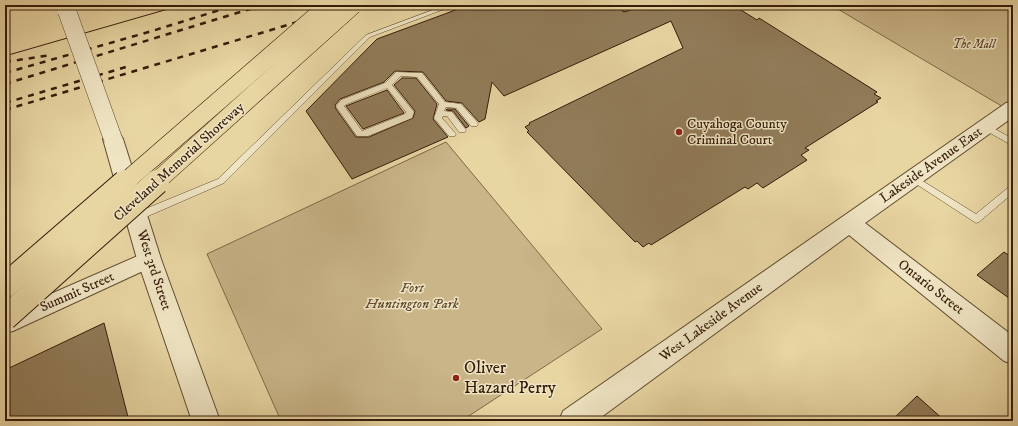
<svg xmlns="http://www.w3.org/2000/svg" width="1018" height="426" font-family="'IM FELL DW Pica',serif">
  <rect width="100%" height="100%" fill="#e7d5a2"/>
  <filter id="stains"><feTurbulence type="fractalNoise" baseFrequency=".005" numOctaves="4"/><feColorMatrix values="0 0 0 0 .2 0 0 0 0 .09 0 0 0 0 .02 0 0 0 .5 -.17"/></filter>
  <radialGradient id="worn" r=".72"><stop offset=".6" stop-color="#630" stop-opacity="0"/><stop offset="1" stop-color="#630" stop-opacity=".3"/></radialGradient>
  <g fill="#c9b588" stroke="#7e6848">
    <path d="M831,5H1013V108L1010,111Z"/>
    <path d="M446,142L602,329L461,421H281L207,254Z"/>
  </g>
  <g fill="#917c59" stroke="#341b09">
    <path d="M469,5H626L622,8L623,12L628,11L638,5H733L757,20L759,18L877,92L874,94L881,98L876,101L878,102L805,148L809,150L801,155L807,160L763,188L757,183L748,189L745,187L651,245L649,243L643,247L637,241L635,242L527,132L529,131L525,127L530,124L529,123L683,48L671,21L504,96L492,82L485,119L479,122L462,103L446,101L423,72L395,71L384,82L340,99L335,105L336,109L356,137H369L413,118L415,111L394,85L402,78H416L437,104L433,119L448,137L352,179L306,111L377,39Z"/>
    <path d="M387,90L404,113L363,129L346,106Z"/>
    <path d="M447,109H455L469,126L466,128L453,111L446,110Z"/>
    <path d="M1004,252L1013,258V301L977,275Z"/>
    <path d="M104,323L129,421H5V370Z"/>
    <path d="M917,396L945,421H891Z"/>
  </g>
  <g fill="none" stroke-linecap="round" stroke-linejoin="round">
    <g stroke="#614a2f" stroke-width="1">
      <g id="service">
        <path d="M446,5H455L370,37L224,183L139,220H133L131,217L133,214L218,179L366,35Z"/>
        <path d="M629,5H637L627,10H623V8Z"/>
        <path d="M396,72L422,73L445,102L461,104L477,122L478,124L477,126H471L456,108L446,107L444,111L452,112L466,130L465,132H459L447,116H443L442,118L456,134L455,136H449L434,118L439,104L417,77L401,76L392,85L414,112L412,118L368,136H357L337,108L336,106L341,100L385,83ZM387,88L406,112L405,114L362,131L344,106L347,104Z"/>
        <path d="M986,124L1013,139V146L983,129L982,127L983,125Z"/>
        <path d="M913,175L976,214L1010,186L1013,185V193L979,222L976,223L910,180L909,178Z"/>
      </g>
    </g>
    <g stroke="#614a2f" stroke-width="2">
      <path id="minor" d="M149,251L156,253L159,259L156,265L13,331L5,333V314Z"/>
    </g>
    <g stroke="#614a2f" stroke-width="2">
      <g id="tertiary">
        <path d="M1013,101V117L865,223L1013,336V364L1004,361L849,235L596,421H559L563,411L1006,103Z"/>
        <path d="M113,132L120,134L123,139L161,259L220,421H192L137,259L103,139L106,134Z"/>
      </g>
    </g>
    <use href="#service" fill="#efe4c3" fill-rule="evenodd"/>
    <use href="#minor" fill="#efe4c3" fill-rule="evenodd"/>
    <use href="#tertiary" fill="#efe4c3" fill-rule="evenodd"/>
    <path stroke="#341b09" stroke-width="1" d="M5,56L182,5"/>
    <g stroke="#341b09" stroke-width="2.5" stroke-dasharray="6 6" stroke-linecap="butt">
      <path d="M5,62L51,55"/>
      <path d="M5,73L152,31L236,5"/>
      <path d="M5,84L263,5"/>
      <path d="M5,103L126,67"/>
      <path d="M5,110L354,5"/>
    </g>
    <g stroke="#614a2f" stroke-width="19" stroke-linecap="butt">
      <path id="tertiary-bridge" d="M67,11L113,139"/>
    </g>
    <g stroke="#341b09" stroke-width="19" stroke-linecap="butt">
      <g id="motorway-bridge-far1">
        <path d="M124,183L329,5"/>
        <path d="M155,183L353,5"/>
      </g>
    </g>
    <g stroke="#341b09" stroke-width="26" stroke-linecap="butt">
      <g id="motorway-bridge">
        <path d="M5,286L125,182"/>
        <path d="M5,318L157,182"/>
      </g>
    </g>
    <use href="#tertiary-bridge" stroke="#efe4c3" stroke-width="18"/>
    <use href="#motorway-bridge-far1" stroke="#e7d5a2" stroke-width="18"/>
    <use href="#motorway-bridge" stroke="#e7d5a2" stroke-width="24"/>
  </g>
  <g fill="#8f2418" stroke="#efe4c3" stroke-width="1.5">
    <circle cx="679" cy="132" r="4"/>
    <circle cx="456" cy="378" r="4"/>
  </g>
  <g text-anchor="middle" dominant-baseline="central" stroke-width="3" stroke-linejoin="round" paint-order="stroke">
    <g font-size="12" font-style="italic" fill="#61492f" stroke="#efe4c3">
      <text x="974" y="44">The Mall</text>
    </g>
    <g font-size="14" fill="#341b09" stroke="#efe4c3" text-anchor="start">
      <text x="687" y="124">Cuyahoga County<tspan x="687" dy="16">Criminal Court</tspan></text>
    </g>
    <g font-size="14" fill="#341b09" stroke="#efe4c3">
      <text transform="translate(179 162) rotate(-42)">Cleveland Memorial Shoreway</text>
      <text transform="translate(931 165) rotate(-35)">Lakeside Avenue East</text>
      <text transform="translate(154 270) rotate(72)">West 3rd Street</text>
      <text transform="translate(931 287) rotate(38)">Ontario Street</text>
      <text transform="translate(77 292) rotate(-24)">Summit Street</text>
      <text transform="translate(711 322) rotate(-36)">West Lakeside Avenue</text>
    </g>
    <g font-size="14" font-style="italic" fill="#61492f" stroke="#efe4c3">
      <text x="412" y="288">Fort<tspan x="412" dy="16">Huntington Park</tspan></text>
    </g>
    <g font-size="17" fill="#341b09" stroke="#efe4c3" text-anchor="start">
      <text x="464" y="368">Oliver<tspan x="464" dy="20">Hazard Perry</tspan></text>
    </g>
  </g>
  <rect width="1018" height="426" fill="none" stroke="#e7d5a2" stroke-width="20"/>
  <rect x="6" y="6" width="1006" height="414" fill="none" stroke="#341b09" stroke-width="2"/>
  <rect x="10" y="10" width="998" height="406" fill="none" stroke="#341b09"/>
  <rect width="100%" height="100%" filter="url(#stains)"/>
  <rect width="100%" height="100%" fill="url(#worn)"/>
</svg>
